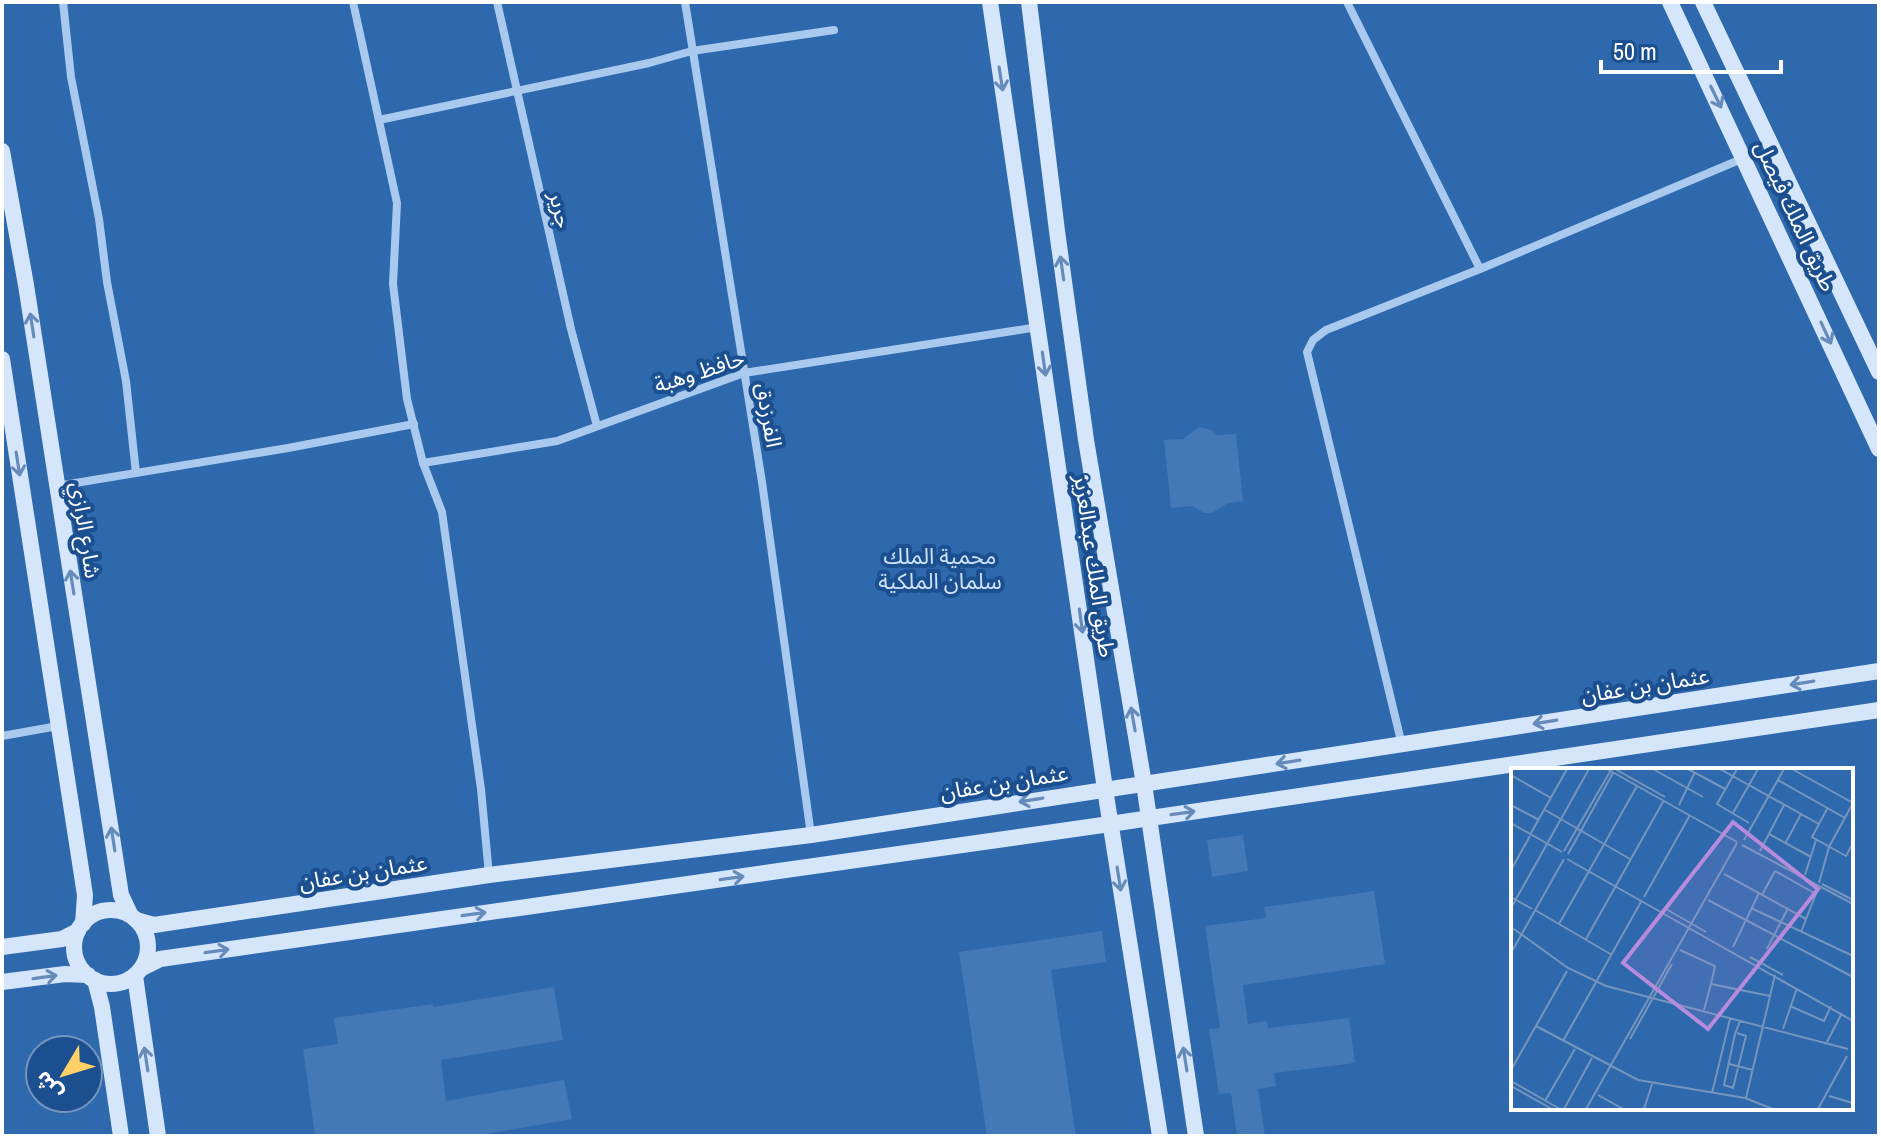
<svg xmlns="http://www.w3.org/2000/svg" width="1881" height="1138" font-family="'Archivo Narrow','Noto Sans Arabic',sans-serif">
  <rect width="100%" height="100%" fill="#1b4f8f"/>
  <path fill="#2e69ad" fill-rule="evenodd" d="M2,2H1879V1136H2ZM1513,770H1851V1108H1513ZM40,1050H88V1098H40Z"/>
  <g fill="#4478b7">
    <path d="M1199,427L1211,430L1216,435L1236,434L1243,501L1228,503L1212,513H1204L1192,506L1171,508L1164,440L1183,439Z"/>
    <path d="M1243,835L1248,871L1212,877L1207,840Z"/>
    <path d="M1374,891L1385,964L1243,985L1248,1024L1267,1021L1268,1028L1349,1018L1355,1063L1274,1073L1276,1086L1258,1089L1265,1136H1237L1231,1093L1219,1094L1209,1029L1220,1028L1205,926L1266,918L1264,907Z"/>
    <path d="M1102,931L1106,962L1051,970L1076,1136H987L959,952Z"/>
    <path d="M554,987L563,1040L441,1060L446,1101L564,1080L572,1119L475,1136H315L303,1049L338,1044L334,1018L433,1004V1007Z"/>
  </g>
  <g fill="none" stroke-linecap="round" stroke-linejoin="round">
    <g stroke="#a9c9ee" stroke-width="8">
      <path d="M63,2L71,77L99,219L107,282L126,381L136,473"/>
      <path d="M353,2L397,203L393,284L407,399L423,463L442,512L481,789L489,875"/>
      <path d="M497,2L571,329L597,426"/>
      <path d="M685,2L762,482L811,835"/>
      <path d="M1347,2L1480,269L1744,158"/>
      <path d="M379,120L649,63L692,51L834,30"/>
      <path d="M423,463L557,441L744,373L1038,327"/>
      <path d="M57,486L288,448L414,424"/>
      <path d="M2,736L58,726"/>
      <path d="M1402,745L1307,352L1313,340L1326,330L1480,269"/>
    </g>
    <g stroke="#d6e6fa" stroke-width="16">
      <path d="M990,2L1105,789L1160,1136"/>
      <path d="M1029,2L1057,231L1086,440L1144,784L1196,1136"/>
      <path d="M1670,2L1879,449"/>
      <path d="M1703,2L1879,372"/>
      <path d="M2,151L26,285L121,895L130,914"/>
      <path d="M2,359L85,895L83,924"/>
      <circle cx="111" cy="947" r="37"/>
      <path d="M136,920L154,925L489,875L811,835L1879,671"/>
      <path d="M2,947L62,939L78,931"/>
      <path d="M142,968L160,959L1110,824L1879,710"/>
      <path d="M135,976L158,1136"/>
      <path d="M95,980L102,1007L121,1136"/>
      <path d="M2,982L65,974L88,975"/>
    </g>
  </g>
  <defs><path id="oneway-shaft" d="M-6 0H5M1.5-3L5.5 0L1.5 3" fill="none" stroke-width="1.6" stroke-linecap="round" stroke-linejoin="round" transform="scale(2)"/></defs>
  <g stroke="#668bba">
    <use href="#oneway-shaft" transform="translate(1001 79) rotate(81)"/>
    <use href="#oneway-shaft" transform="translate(1716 97) rotate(64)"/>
    <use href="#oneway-shaft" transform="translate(1062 268) rotate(-98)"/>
    <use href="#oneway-shaft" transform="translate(32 325) rotate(-99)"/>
    <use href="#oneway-shaft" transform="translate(1826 333) rotate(65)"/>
    <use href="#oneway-shaft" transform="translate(1044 364) rotate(82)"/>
    <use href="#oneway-shaft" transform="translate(18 464) rotate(81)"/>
    <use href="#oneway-shaft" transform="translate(72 582) rotate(-99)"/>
    <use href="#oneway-shaft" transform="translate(1081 621) rotate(82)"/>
    <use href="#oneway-shaft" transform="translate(1802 683) rotate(171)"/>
    <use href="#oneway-shaft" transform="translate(1133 719) rotate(-100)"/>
    <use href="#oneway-shaft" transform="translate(1545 722) rotate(171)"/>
    <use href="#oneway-shaft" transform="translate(1288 762) rotate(171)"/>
    <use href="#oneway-shaft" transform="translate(1031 800) rotate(171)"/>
    <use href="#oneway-shaft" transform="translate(1183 813) rotate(-8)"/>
    <use href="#oneway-shaft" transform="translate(113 839) rotate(-99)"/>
    <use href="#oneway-shaft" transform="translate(732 878) rotate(-8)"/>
    <use href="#oneway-shaft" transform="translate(1119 879) rotate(81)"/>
    <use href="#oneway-shaft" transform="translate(474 914) rotate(-8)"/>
    <use href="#oneway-shaft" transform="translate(217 951) rotate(-8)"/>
    <use href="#oneway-shaft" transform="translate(45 977) rotate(-8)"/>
    <use href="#oneway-shaft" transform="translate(146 1059) rotate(-99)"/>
    <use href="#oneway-shaft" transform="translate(1185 1059) rotate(-99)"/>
  </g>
  <g text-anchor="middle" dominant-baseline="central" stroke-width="8" stroke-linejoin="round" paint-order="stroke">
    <g font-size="22" fill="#fff" stroke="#1b4f8f">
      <text transform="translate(561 210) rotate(77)">جرير</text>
      <text transform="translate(1796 216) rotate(65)">طريق الملك فيصل</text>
      <text transform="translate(699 371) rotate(-18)">حافظ وهبة</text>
      <text transform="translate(769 415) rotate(80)">الفرزدق</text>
      <text transform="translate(86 530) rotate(81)">شارع الرازي</text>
      <text transform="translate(1095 566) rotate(82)">طريق الملك عبدالعزيز</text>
      <text transform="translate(1645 685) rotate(-9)">عثمان بن عفان</text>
      <text transform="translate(1004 782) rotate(-9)">عثمان بن عفان</text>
      <text transform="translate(363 872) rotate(-9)">عثمان بن عفان</text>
    </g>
    <g font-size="22" fill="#cfe3fa" stroke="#1b4f8f">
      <text x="940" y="556">محمية الملك<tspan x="940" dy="25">سلمان الملكية</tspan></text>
    </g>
  </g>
  <g transform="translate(1511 768)">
    <rect width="342" height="342" fill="#1b4f8f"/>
    <path d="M0,1H342V341H0Z" fill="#2e69ad"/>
    <path fill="none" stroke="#7695bc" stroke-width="2" d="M96,1L226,74M104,1L154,29M142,1L192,29M177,1L214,21M209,1L308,56M226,1L206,36L238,55M281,1L342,35M0,7L40,30M267,12L334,50M0,37L28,52M168,37L184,4M316,41L301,69L335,88L342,75M34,42L119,91M222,45L247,1M0,55L51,84M20,65L56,1M258,66L300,89M233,72L273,1M275,74L290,46M231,77L342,136M53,83L100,2M249,83L273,37M57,86L102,5M56,91L342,253M0,102L19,68M264,103L305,126M213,106L295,151M294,107L305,72M308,115L318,79L342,35M311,116L342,132M251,127L264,103M0,129L21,141M133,129L179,47M197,132L342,209M0,140L78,1M240,140L342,188M155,141L195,164M24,142L101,187M48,156L126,18M0,159L57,200L95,218L337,281M290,164L308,118M75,171L153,32M222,179L248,125M256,181L276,142M169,182L204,198L200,216M0,185L53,91M239,189L272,207M279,238L313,253L320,238M193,242L200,216L259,228M25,258L127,312L234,330L262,341M272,261L286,220M226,265L235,268L222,320L213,317L224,266L229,253M119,271L161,196M52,273L131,132M316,274L331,245M218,296L242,302M0,302L56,203M0,313L49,341M0,318L41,341M201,325L219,251M87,327L112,341M318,328L342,335M235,330L264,207M34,333L64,281M53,341L81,290M75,341L226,75M133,341L141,316M307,341L336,288"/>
    <path fill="#b68bdc" fill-opacity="0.15" stroke="#b68bdc" stroke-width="4" d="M222,54L307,121L197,261L112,195Z"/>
    <rect width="342" height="342" fill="none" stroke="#fff" stroke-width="4"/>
  </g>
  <rect width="1881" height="1138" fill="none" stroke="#ffffff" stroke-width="8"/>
  <g transform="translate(64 1074) rotate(232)"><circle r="38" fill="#1b4f8f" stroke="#7695bc" stroke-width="2"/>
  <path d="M0-6L14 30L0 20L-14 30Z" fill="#ffd166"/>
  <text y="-12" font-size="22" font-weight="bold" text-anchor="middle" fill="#ffffff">ش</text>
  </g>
  <path d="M1601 60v12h180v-12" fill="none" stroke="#ffffff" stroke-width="4"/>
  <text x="1613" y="60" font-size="24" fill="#ffffff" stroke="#1b4f8f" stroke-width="6" paint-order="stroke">50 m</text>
</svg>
